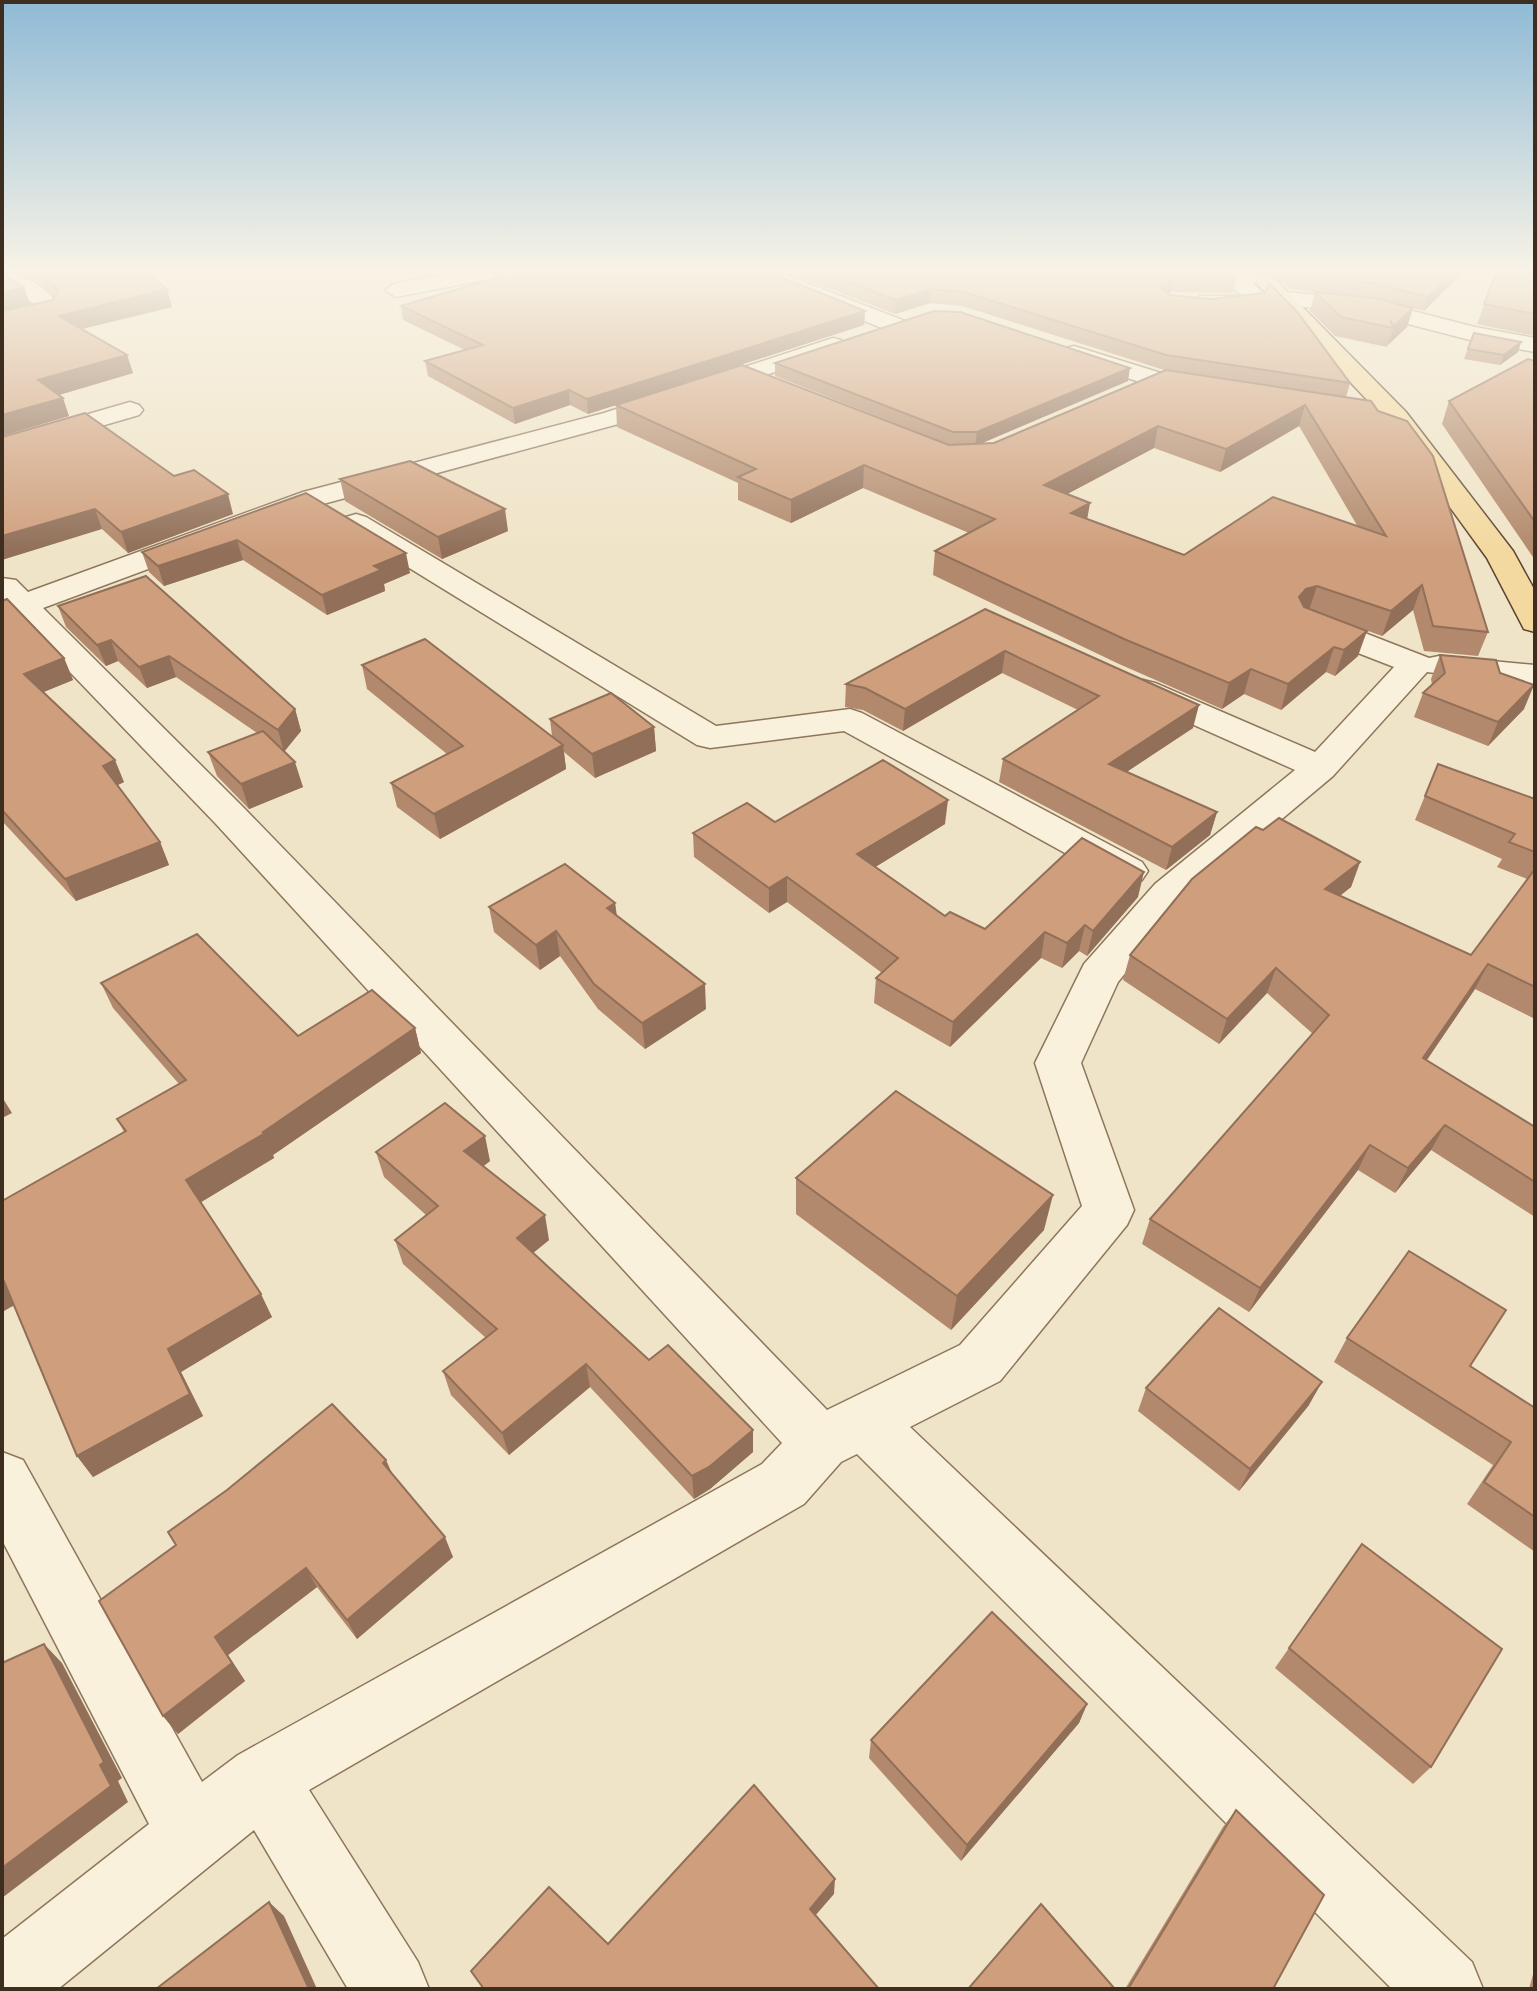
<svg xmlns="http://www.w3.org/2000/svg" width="1537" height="1991" font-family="'Playfair Display',serif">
  <rect width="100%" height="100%" fill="#f0e4c8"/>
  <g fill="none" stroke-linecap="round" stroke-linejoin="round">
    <g stroke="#8d765c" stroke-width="3">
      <g id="minor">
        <path d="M2,273C26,273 49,289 61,309L58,314L2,328V314L37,306L2,282Z"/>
        <path d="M455,273H500L489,279L396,297L385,290L396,283Z"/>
        <path d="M752,273H781L905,321L908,326L905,331H889L756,277Z"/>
        <path d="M1240,273H1267L1253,283L1263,293L1261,304C1245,310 1200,316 1189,303L1200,296H1242L1227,282Z"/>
        <path d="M1286,292L1370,300L1475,327L1535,338V352L1474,341L1369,314L1278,304L1275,299Z"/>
        <path d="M833,338L841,340L845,345L841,350L622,423L323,504L43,608L244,808L827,1410L960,1345L1082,1206L1035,1063L1084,964L1155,884L1295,770L1131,697L1126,690L1131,683L1143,680L1155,683L1315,752L1394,667L1299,630L1294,623L1299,616L1310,613L1321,616L1429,658L1439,656L1535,665V685L1427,672L1333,776L1183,902L1118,982L1081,1063L1134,1210L1127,1225L1000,1381L910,1427L1472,1962L1483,1989H1392L857,1454L841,1462L804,1504L309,1790L418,1962L429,1989H348L254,1830L58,1989H2V1939L149,1824L2,1540V1452L23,1460L202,1782L238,1755L762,1464L782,1443L216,824L17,617L2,622V578L16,580L28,592L303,492L604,413Z"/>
        <path d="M1074,346L1161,373L1217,382L1220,387L1217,392L1208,394L1149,385L1066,358L1062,353L1066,348Z"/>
        <path d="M130,402L139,405L143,410L139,415L2,455V439Z"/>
        <path d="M356,514L366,517L716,726L850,709L862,713L1142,862L1148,871L1142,880L1128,884L1114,880L844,731L710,748L697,745L346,529L341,523L346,517Z"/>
      </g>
    </g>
    <g stroke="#5b4430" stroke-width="3">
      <path id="major" d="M1247,273H1269L1406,412L1513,551L1535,591V632L1524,629L1487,558L1388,422Z"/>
    </g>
    <use href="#minor" fill="#faf1dc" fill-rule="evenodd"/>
    <use href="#major" fill="#f3d9a0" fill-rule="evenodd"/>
  </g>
  <g fill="#b2896c" fill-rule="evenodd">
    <path d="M2,273L24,287L30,305L53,300L54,297L38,281L19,273H147L172,307L82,329L127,355L133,373L59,395L69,416L2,436Z"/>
    <path d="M789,273H1235L1233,275L1236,279L1233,293L1171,292L1168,294L1350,383L1346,397L1488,632L1478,656L1424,651L1413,610L1382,636L1338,620L1358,656L1335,676L1326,672L1281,710L1244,694L1222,709L1119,664L933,575L935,551L969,533L863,488L791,523L738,500V483L617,427L616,405L950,445L775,376V363L1128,381L980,444L994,443L1164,370L962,306L930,303L895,314ZM1299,426L1358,527L1184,555L1087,519L1067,494L1154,448L1220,472Z"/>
    <path d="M1272,273H1462L1424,311L1413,308L1407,327L1388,345V344L1387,347L1335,336L1310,311L1315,292L1289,289Z"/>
    <path d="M1496,273H1535V336L1477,324Z"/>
    <path d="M401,306L865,311L864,325L588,414L570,405L515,424L428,376L425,361L465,350L403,320Z"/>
    <path d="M1474,333L1521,342L1518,352L1500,365L1464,359Z"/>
    <path d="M1535,361V560L1442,424L1449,401Z"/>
    <path d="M2,437L174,476L233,514L128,553Z"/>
    <path d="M340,479L508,531L442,559L345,501Z"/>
    <path d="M306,493L410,573L384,584L385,591L327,615L243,560L164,586L149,572L142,552Z"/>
    <path d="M2,601L64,658L73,680L43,692L124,782L117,785L160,842L169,865L76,901L2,821Z"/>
    <path d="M58,606L295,709L301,731L284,751L303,787L249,809L217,776L208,752L257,733L176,677L147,688L118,661L106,666L66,627Z"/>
    <path d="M985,609L1193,728L1126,772L1217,812L1210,835L1166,870L999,782L1003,759L1078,710L1002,673L903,731L863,710L845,707L846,684Z"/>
    <path d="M1440,655L1500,673L1524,709L1488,746L1414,717L1423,693L1432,685L1431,679Z"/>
    <path d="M362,665L552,736L550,719L654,727L656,751L595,778L564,752L566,769L440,839L397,807L391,783L447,754L367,689Z"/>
    <path d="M1438,764L1535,799V1019L1475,989L1427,1060L1535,1127V1217L1431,1150L1395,1193L1358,1170L1249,1312L1142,1244L1150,1219L1313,1034L1267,993L1219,1044L1123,980L1130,955L1263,830L1360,862L1351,887L1340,896L1471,955L1527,879L1497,867L1502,859L1415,820Z"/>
    <path d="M775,822L945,824L875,867L945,916L985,929L1138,897L1087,956L1079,951L1062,968L1041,958L950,1047L874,1003L876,978L882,973L787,902L769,913L694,857L693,833Z"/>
    <path d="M615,903L617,916L706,1009L645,1049L598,1009L560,956L540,970L494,932L489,907Z"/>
    <path d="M101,983L298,1036L415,1028L421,1053L273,1155L274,1158L201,1202L272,1317L181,1372L203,1416L93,1477L77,1456L14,1305L2,1312V1201L124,1132L117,1119L179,1084L113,1008Z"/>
    <path d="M376,1152L490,1161L483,1166L549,1240L533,1253L649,1360L753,1430V1452L710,1489L694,1499L590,1387L509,1455L451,1395L443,1371L486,1338L403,1264L395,1240L426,1215L384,1177Z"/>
    <path d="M796,1178L1044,1230L951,1330L796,1214Z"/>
    <path d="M1347,1338L1470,1366L1535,1408V1552L1467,1504L1493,1465L1334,1362Z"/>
    <path d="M1146,1388L1309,1405L1239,1491L1138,1411Z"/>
    <path d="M392,1474L453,1557L357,1639L317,1587L228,1655L245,1681L178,1734L163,1716Z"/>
    <path d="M1362,1544L1431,1767L1413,1784L1275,1668Z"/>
    <path d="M1087,1704L1079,1723L961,1861L869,1758L871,1740Z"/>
    <path d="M1236,1810L1273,1989H1125L1223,1827Z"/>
    <path d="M1535,1967V1989H1529Z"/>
  </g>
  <g fill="#916f58">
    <path d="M1453,273H1462L1424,311L1428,297Z"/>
    <path d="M1174,278L1171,292L1157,301L1160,287Z"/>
    <path d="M24,287L30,305L2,312V293Z"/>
    <path d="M167,289L172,307L65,333L59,316Z"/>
    <path d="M931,289L930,303L895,314L896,300Z"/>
    <path d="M1413,308L1407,327L1388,345L1394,326Z"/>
    <path d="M865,311L864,325L588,414L587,399Z"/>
    <path d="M1521,342L1518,352L1500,365L1504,355Z"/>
    <path d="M127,355L133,373L45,399L38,380Z"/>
    <path d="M1130,368L1128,381L975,446L977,432Z"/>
    <path d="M569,390L570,405L515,424L513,408Z"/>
    <path d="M63,398L69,416L2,436V415Z"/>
    <path d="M1305,405L1299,426L1220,472L1226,449Z"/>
    <path d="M1158,426L1154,448L1041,508L1044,485Z"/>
    <path d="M864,465L863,488L791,523V500Z"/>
    <path d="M228,494L233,514L128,553L121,532Z"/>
    <path d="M1090,503L1086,526L1071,513Z"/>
    <path d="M95,509L102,529L2,560V536Z"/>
    <path d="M505,509L508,531L442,559L438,537Z"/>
    <path d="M237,540L243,560L164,586L158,566Z"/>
    <path d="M406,553L410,573L384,584L385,591L327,615L322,595L374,566Z"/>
    <path d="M1422,585L1413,610L1382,636L1391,611Z"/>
    <path d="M1317,586L1309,610L1298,613L1299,597L1306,589Z"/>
    <path d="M1367,631L1358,656L1335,676L1344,650Z"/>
    <path d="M111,640L118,661L106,666L97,645Z"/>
    <path d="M1334,647L1326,672L1281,710L1288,684Z"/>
    <path d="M1005,651L1002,673L903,731L905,709Z"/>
    <path d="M169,656L176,677L147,688L139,667Z"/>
    <path d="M64,658L73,680L34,696L24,674Z"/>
    <path d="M1251,669L1244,694L1222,709L1229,683Z"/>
    <path d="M1534,685L1524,709L1488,746L1498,722Z"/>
    <path d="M1199,705L1193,728L1104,787L1109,764Z"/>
    <path d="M295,709L301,731L284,752L278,730Z"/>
    <path d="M654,727L656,751L595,778L592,754Z"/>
    <path d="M563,745L566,769L440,839L434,814Z"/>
    <path d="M115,760L124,782L112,788L103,766Z"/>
    <path d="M295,762L303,787L249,809L241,784Z"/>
    <path d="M948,800L945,824L856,879L857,854Z"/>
    <path d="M1217,812L1210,835L1166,870L1172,847Z"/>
    <path d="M160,842L169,865L76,901L65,879Z"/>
    <path d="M1360,862L1351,887L1316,914L1325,889Z"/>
    <path d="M1144,872L1138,897L1087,956L1093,931Z"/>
    <path d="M787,877V902L769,913V888Z"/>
    <path d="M615,903L618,928L607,908Z"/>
    <path d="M1085,925L1079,951L1062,968L1067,943Z"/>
    <path d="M556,931L560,956L540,970L536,945Z"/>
    <path d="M1045,932L1041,958L950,1047L953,1022Z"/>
    <path d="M1488,964L1475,989L1411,1083L1423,1058Z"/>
    <path d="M1276,968L1267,993L1219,1044L1227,1019Z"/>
    <path d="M705,984L706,1009L645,1049L642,1023Z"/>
    <path d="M415,1028L421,1053L273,1155L274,1158L198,1204L186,1180L263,1132Z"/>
    <path d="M2,1097L12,1113L2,1118Z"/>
    <path d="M1445,1125L1431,1150L1395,1193L1408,1168Z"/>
    <path d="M485,1136L490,1161L471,1176L464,1151Z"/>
    <path d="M1370,1145L1358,1170L1249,1312L1260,1288Z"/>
    <path d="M1053,1195L1044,1230L951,1330L957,1296Z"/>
    <path d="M545,1215L549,1240L522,1262L517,1238Z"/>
    <path d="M3,1279L20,1302L2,1312V1280Z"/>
    <path d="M261,1294L272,1317L181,1372L203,1416L93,1477L77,1456L168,1349Z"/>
    <path d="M586,1364L590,1387L509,1455L502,1433Z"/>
    <path d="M1322,1382L1309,1405L1239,1491L1250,1469Z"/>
    <path d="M753,1430V1452L710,1489L694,1499L692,1476Z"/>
    <path d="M386,1460L395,1480L383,1463Z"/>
    <path d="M445,1537L453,1557L357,1639L347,1620Z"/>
    <path d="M306,1568L317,1587L228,1655L245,1681L178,1734L163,1716L215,1637Z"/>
    <path d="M44,1644L62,1663L122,1778L118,1781L128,1802L2,1898V1868Z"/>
    <path d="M1087,1704L1079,1723L961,1861L967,1845Z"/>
    <path d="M835,1879L834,1894L808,1924L810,1909Z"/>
    <path d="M269,1902L284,1916L317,1989H309Z"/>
  </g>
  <g fill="#cf9f7d" stroke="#916f58" stroke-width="2" fill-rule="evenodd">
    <path d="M2,273L24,287L2,293Z"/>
    <path d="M40,273H147L167,289L59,316L127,355L38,380L63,398L2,415V311L53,300L58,290Z"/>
    <path d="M525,273H771L865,311L587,399L569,390L513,408L425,361L483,345L401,306L496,278Z"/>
    <path d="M824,273H1231L1236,279L1174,278L1160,287L1169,295L1211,299L1265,293L1269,283L1298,313L1350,383L1166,355L964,292L931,289L896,300Z"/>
    <path d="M1290,273H1453L1428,297L1374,283L1293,276Z"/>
    <path d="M1496,273H1535V314L1484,304Z"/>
    <path d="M1315,292L1374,298L1413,308L1394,326L1390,320L1393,328L1341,317Z"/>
    <path d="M934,311L960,312L1130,368L977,432H953L775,363Z"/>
    <path d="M1474,333L1521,342L1504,355L1468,349Z"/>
    <path d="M1528,359L1535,361V522L1449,401Z"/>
    <path d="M742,365L949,445L994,443L1166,370L1371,401L1378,411L1407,421L1433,456L1488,632L1433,626L1422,585L1391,611L1317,586L1306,589L1299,597L1304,607L1367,631L1344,650L1334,647L1288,684L1251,669L1229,683L1124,639L935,551L995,519L864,465L791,500L738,477L756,469L616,405ZM1305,405L1386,536L1273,497L1184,555L1071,513L1090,503L1044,485L1158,426L1226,449Z"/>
    <path d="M85,413L174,476L194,470L228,494L121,532L95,509L2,536V437Z"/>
    <path d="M410,461L505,509L438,537L340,479Z"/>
    <path d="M306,493L406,553L374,566L381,570L322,595L237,540L158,566L142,552Z"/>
    <path d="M146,576L295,709L278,730L169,656L139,667L111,640L97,645L58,606Z"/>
    <path d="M7,599L64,658L24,674L115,760L103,766L160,842L65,879L2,810V601Z"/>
    <path d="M985,609L1199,705L1109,764L1217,812L1172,847L1003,759L1099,696L1005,651L905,709L865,688L846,684Z"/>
    <path d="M425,639L563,745L434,814L391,783L463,746L362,665Z"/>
    <path d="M1440,655L1496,660L1500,673L1534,685L1498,722L1423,693L1445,673Z"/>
    <path d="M611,693L654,727L592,754L550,719Z"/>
    <path d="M263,731L295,762L241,784L208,752Z"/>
    <path d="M883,760L948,800L857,854L945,916L950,912L985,929L1082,838L1144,872L1093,931L1085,925L1067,943L1045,932L953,1022L876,978L898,958L787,877L769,888L693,833L747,803L775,822Z"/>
    <path d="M1438,764L1535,799V852L1509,842L1515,834L1425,796Z"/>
    <path d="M1279,818L1360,862L1325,889L1471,955L1535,869V987L1488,964L1423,1058L1535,1127V1182L1445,1125L1408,1168L1370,1145L1260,1288L1150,1219L1329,1015L1276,968L1227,1019L1130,955L1192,879L1256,827L1263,830Z"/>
    <path d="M565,864L615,903L607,908L705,984L642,1023L594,984L556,931L536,945L489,907Z"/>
    <path d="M197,934L298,1036L372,990L415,1028L263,1132L265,1133L186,1180L261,1294L168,1349L190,1394L77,1456L3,1279L2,1280V1201L126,1131L117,1119L186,1080L101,983Z"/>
    <path d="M896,1091L1053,1195L957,1296L796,1178Z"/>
    <path d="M445,1103L485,1136L464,1151L545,1215L517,1238L649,1360L668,1345L753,1430L709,1467L692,1476L586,1364L502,1433L443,1371L497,1329L395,1240L438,1206L376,1152Z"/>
    <path d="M1409,1251L1506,1310L1470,1366L1535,1408V1517L1484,1482L1511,1442L1347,1338Z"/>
    <path d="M1219,1308L1322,1382L1250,1469L1146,1388Z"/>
    <path d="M332,1404L386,1460L383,1463L445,1537L347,1620L306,1568L215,1637L232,1663L163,1716L99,1601L176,1545L168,1532L227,1490Z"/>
    <path d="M1362,1544L1502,1649L1431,1767L1289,1648Z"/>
    <path d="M992,1612L1087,1704L967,1845L871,1740Z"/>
    <path d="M44,1644L104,1762L100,1765L111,1786L2,1868V1663Z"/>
    <path d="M754,1785L835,1879L810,1909L879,1989H484L471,1971L549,1887L608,1944Z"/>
    <path d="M1236,1810L1324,1895L1273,1989H1128Z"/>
    <path d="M269,1902L309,1989H156Z"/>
    <path d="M1041,1904L1115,1989H968Z"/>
  </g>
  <linearGradient id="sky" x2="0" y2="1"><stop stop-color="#8fbad6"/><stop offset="0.49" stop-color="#f8f3e6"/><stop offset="1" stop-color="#f8f3e6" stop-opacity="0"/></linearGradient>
  <rect width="1537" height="552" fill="url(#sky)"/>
  <rect width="1537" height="1991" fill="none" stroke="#3d2e20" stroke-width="8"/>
</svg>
